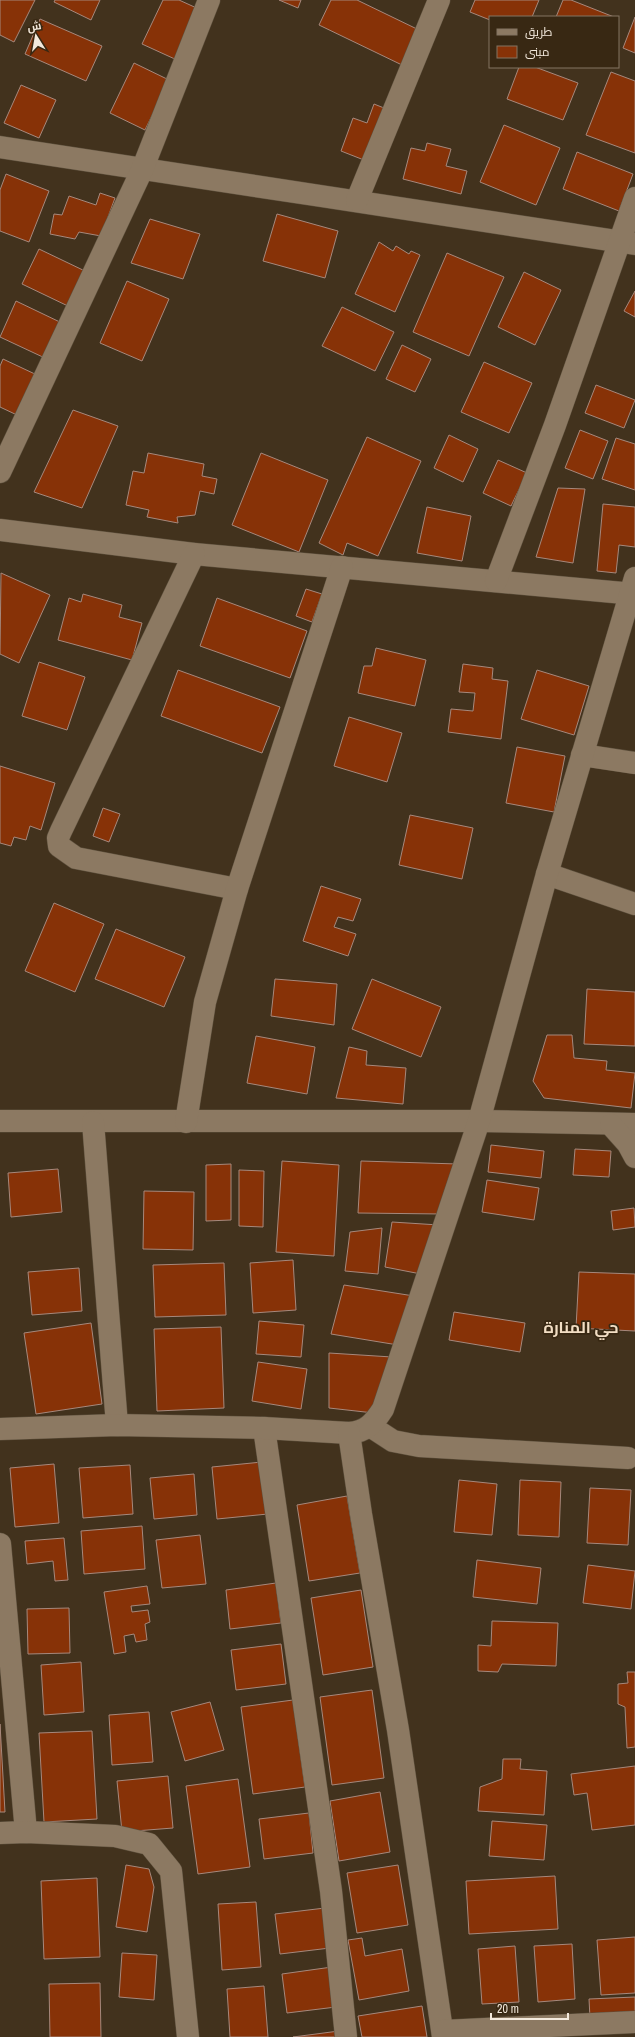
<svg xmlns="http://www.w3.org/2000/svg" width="635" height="2037" font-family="'Archivo Narrow',Cairo,sans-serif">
  <rect width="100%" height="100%" fill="#42321d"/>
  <g fill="#873207" stroke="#a6887c">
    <path d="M0,0H35L14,42L0,35Z"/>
    <path d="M55,0H100L91,20L54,2Z"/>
    <path d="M163,0H179L201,10L177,60L142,44Z"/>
    <path d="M279,0H301L298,8Z"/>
    <path d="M331,0H357L419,30L402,65L319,25Z"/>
    <path d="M475,0H539L532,17H490V20L470,12Z"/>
    <path d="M563,0H571L614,17H556Z"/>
    <path d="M635,17V53L623,48Z"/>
    <path d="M40,19L102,46L86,81L25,54Z"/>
    <path d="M134,63L169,80L145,130L110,113Z"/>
    <path d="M519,67H535L578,83L563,120L507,99Z"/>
    <path d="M611,72L635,81V153L586,135Z"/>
    <path d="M21,85L56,100L39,138L4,123Z"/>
    <path d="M374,104L389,110L369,162L341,151L353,118L367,123Z"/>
    <path d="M504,125L560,148L536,205L480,182Z"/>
    <path d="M427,143L451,149L446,166L467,171L461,194L403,179L411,148L425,151Z"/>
    <path d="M577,152L633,174L619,211L563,189Z"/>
    <path d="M6,174L49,191L29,242L0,231V190Z"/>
    <path d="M100,193L115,198L101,236L79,232L75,239L50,234L54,214L62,215L69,196L96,205Z"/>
    <path d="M277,214L338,231L325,278L263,261Z"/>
    <path d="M150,219L200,234L183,279L131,263Z"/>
    <path d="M379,242L393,251L396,246L409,254L411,251L420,255L395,312L355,294Z"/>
    <path d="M39,249L87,272L70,307L22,284Z"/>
    <path d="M447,253L504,277L469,356L413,332Z"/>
    <path d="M524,272L561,290L535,345L498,327Z"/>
    <path d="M127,281L169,299L142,361L100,343Z"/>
    <path d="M635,291V317L624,311Z"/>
    <path d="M16,301L64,324L47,359L0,337Z"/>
    <path d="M342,307L394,332L375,371L322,346Z"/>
    <path d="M402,345L431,359L415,392L386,379Z"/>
    <path d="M3,359L37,375L17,415L0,407V366Z"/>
    <path d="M484,362L532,383L509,433L461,412Z"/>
    <path d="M596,385L635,400L624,428L585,413Z"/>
    <path d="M73,410L118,426L82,508L34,492Z"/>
    <path d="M580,430L608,441L593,479L565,468Z"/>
    <path d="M449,435L478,449L463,482L434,468Z"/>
    <path d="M367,437L421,461L378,556L347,543L343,555L319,543Z"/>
    <path d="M616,438L635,444V490L602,479Z"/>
    <path d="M148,453L204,464L202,476L217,479L214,494L200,491L195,515L177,517L178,523L147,517L149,510L126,505L133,471L144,473Z"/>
    <path d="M261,453L328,480L299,552L232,525Z"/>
    <path d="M498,460L527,473L511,506L483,493Z"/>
    <path d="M558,488L585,489L573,563L536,557Z"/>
    <path d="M603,504L635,507V547L619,545L616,573L597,571Z"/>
    <path d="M427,507L471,516L462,561L417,553Z"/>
    <path d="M1,573L50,595L19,663L0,654Z"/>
    <path d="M306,589L322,594L312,622L296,616Z"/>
    <path d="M83,594L122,605L119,617L142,623L132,660L58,640L69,598L81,602Z"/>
    <path d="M217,598L307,631L290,678L200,646Z"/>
    <path d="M376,648L426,660L415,706L358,693L364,666H372Z"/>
    <path d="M39,662L85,677L67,730L22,716Z"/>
    <path d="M463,664L493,668L492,679L508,681L501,739L448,732L451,709L473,711L475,693L459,692Z"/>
    <path d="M178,670L280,707L262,753L161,716Z"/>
    <path d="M537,670L589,686L574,735L521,719Z"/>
    <path d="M349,717L402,733L387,782L334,766Z"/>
    <path d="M517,747L565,756L554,812L506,803Z"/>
    <path d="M0,766L55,783L41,830L30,826L26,840L14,837L11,846L0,843Z"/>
    <path d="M103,808L120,814L109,842L93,836Z"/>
    <path d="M410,815L473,828L462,879L399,865Z"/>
    <path d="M321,886L361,899L353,921L338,917L334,927L356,934L348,956L303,941Z"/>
    <path d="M54,903L104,924L75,992L25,971Z"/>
    <path d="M116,929L185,957L164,1007L95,979Z"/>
    <path d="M275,979L337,984L334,1025L271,1016Z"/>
    <path d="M372,979L441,1007L421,1057L352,1029Z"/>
    <path d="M587,989L635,992V1046L584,1044Z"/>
    <path d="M547,1035H572L574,1058L607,1061L606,1070L635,1073L631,1108L544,1098L533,1081Z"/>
    <path d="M256,1036L315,1047L307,1094L247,1083Z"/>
    <path d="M349,1047L367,1051L366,1065L406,1068L403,1104L336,1098Z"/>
    <path d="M491,1145L544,1151L541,1178L488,1172Z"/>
    <path d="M575,1149L611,1151L609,1177L573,1175Z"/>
    <path d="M282,1161L339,1165L334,1256L276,1252Z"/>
    <path d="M361,1161L458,1164L442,1214L358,1213Z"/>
    <path d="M231,1164V1220L206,1221V1165Z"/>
    <path d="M58,1169L62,1212L11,1217L8,1173Z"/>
    <path d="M239,1170L264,1171L263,1227L239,1226Z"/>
    <path d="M487,1180L539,1188L534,1220L482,1212Z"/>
    <path d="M144,1191L194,1192L193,1250L143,1249Z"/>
    <path d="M634,1208L635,1227L613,1230L611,1211Z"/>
    <path d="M392,1222L439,1225L421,1274L385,1267Z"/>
    <path d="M382,1228L378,1274L345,1271L350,1232Z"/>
    <path d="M293,1260L296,1310L253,1313L250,1263Z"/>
    <path d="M224,1263L226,1315L155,1317L153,1265Z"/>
    <path d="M79,1268L82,1311L32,1315L28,1272Z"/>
    <path d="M579,1272L635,1274V1331L576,1328Z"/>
    <path d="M344,1285L414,1296L398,1345L331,1334Z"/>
    <path d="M454,1312L525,1323L520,1352L449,1340Z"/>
    <path d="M259,1321L304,1325L301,1357L256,1354Z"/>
    <path d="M91,1323L102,1404L36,1414L24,1333Z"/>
    <path d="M221,1327L224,1408L157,1411L154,1329Z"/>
    <path d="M329,1353L392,1357L374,1413L329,1408Z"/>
    <path d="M258,1362L307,1369L301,1409L252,1401Z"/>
    <path d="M262,1462L268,1514L217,1519L212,1467Z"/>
    <path d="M54,1464L59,1523L15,1527L10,1468Z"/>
    <path d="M130,1465L133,1514L83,1518L79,1468Z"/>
    <path d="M194,1474L197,1515L154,1519L150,1478Z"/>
    <path d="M459,1480L497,1484L492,1535L454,1532Z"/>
    <path d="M520,1480L561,1482L559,1537L518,1535Z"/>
    <path d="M590,1488L631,1490L628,1545L587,1543Z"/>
    <path d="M347,1496L360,1573L309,1581L297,1505Z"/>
    <path d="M142,1526L145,1569L84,1574L81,1531Z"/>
    <path d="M200,1535L206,1584L162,1588L156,1540Z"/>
    <path d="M64,1538L68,1580L55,1581L53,1561L27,1564L25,1541Z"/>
    <path d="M477,1560L541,1568L537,1604L473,1597Z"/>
    <path d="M588,1565L635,1571L631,1609L583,1603Z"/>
    <path d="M276,1583L281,1623L230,1629L226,1590Z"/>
    <path d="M147,1586L150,1604L131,1606L132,1612L148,1610L150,1622L145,1624L147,1640L136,1642L134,1634L124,1636L126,1652L114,1654L104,1592Z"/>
    <path d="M361,1590L373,1667L323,1675L311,1598Z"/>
    <path d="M69,1608L70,1653L28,1654L27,1609Z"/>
    <path d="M492,1621L558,1623L556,1666L502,1664L498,1672L478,1671V1645L491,1646Z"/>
    <path d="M281,1644L286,1684L236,1690L231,1650Z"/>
    <path d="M81,1662L84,1712L44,1715L41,1665Z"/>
    <path d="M627,1672H635V1747L627,1748L625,1707L618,1704V1684L628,1683Z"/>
    <path d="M372,1690L384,1778L332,1785L320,1697Z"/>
    <path d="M293,1700L305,1787L253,1794L241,1707Z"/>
    <path d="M210,1702L224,1750L185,1761L171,1712Z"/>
    <path d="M149,1712L153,1762L112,1765L109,1715Z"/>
    <path d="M0,1724L5,1812H0Z"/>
    <path d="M92,1731L97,1819L44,1822L39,1733Z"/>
    <path d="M503,1759H521L520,1769L547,1771L544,1815L478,1811L480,1787L502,1779Z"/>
    <path d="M635,1766V1825L592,1830L587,1793L574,1795L571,1774Z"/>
    <path d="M168,1776L173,1828L122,1832L117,1781Z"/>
    <path d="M238,1779L250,1867L198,1874L186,1786Z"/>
    <path d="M380,1792L390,1852L339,1861L330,1801Z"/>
    <path d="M309,1813L313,1853L264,1859L259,1819Z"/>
    <path d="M492,1821L547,1825L544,1860L489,1856Z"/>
    <path d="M126,1865L149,1869L154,1887L147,1932L116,1927Z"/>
    <path d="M398,1865L408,1925L357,1933L347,1873Z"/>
    <path d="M555,1876L558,1929L469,1934L466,1881Z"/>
    <path d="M97,1878L100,1957L44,1959L41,1881Z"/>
    <path d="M256,1902L261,1967L222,1970L218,1904Z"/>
    <path d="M325,1908L330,1948L280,1954L275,1914Z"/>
    <path d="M635,1937V1993L601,1995L597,1940Z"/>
    <path d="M362,1938L365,1956L402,1949L409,1991L359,2000L348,1940Z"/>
    <path d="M572,1944L575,1999L538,2002L534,1946Z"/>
    <path d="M515,1946L519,2002L482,2004L478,1949Z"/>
    <path d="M122,1953L157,1955L154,2000L119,1997Z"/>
    <path d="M332,1967L336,2007L287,2013L282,1974Z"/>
    <path d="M100,1983L101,2037H50L49,1984Z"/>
    <path d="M264,1986L268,2037H230L227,1989Z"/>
    <path d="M635,1997V2015L590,2018L589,1999Z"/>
    <path d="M422,2006L427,2037H362L358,2016Z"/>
    <path d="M339,2031L340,2037H293Z"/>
  </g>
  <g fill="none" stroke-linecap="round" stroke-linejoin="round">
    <g stroke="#5d503d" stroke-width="23">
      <g id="minor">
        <path d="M0,147C211,181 424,210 635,244"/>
        <path d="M357,200L439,0"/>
        <path d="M0,472L142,170L209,0"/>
        <path d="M0,530L194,554L635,594"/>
        <path d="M194,554L61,831L58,838L59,846L76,858L237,889"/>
        <path d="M496,581L555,425L635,198"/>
        <path d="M582,755L635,763"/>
        <path d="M547,874L635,904"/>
        <path d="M0,1121H479L635,1124"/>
        <path d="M93,1122L117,1425"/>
        <path d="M186,1122L205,1002L237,889L342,567"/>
        <path d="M611,1125L628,1144L635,1157"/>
        <path d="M370,1426L393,1441L419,1446L628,1458"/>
        <path d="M264,1428L331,1891L346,2037"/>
        <path d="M0,1429L117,1425L264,1428L349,1433C366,1432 374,1423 383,1409L479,1121L547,874L635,578"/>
        <path d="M349,1433L361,1514L398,1730L443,2037"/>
        <path d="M0,1544L26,1832"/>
        <path d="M0,1833L26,1832L115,1836L149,1844L171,1871L188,2037"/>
        <path d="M443,2031L635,2022"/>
      </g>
    </g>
    <use href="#minor" stroke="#8c7962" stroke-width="22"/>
  </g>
  <g text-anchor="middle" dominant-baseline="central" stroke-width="3.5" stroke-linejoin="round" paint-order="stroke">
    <g font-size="16" font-weight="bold" fill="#f2dec4" stroke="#382813">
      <text x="581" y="1327">حي المنارة</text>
    </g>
  </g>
  <rect x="489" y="16" width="130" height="52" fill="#382813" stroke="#837563"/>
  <rect x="497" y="29" width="20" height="6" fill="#8c7962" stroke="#837563"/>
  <text x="525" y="36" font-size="12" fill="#f3e9dc">طريق</text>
  <rect x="497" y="46" width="20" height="12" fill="#873207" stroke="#837563"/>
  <text x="525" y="56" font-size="12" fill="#f3e9dc">مبنى</text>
  <g transform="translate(36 36) rotate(349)" stroke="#382813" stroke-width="3" paint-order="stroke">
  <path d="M0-3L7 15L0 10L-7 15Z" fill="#f3e9dc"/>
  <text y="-6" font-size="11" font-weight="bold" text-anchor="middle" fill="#f3e9dc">ش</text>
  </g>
  <path d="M491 2013v6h77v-6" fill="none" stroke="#f3e9dc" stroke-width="2"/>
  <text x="497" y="2013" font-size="12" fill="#f3e9dc" stroke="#382813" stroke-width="3" paint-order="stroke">20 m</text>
</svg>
